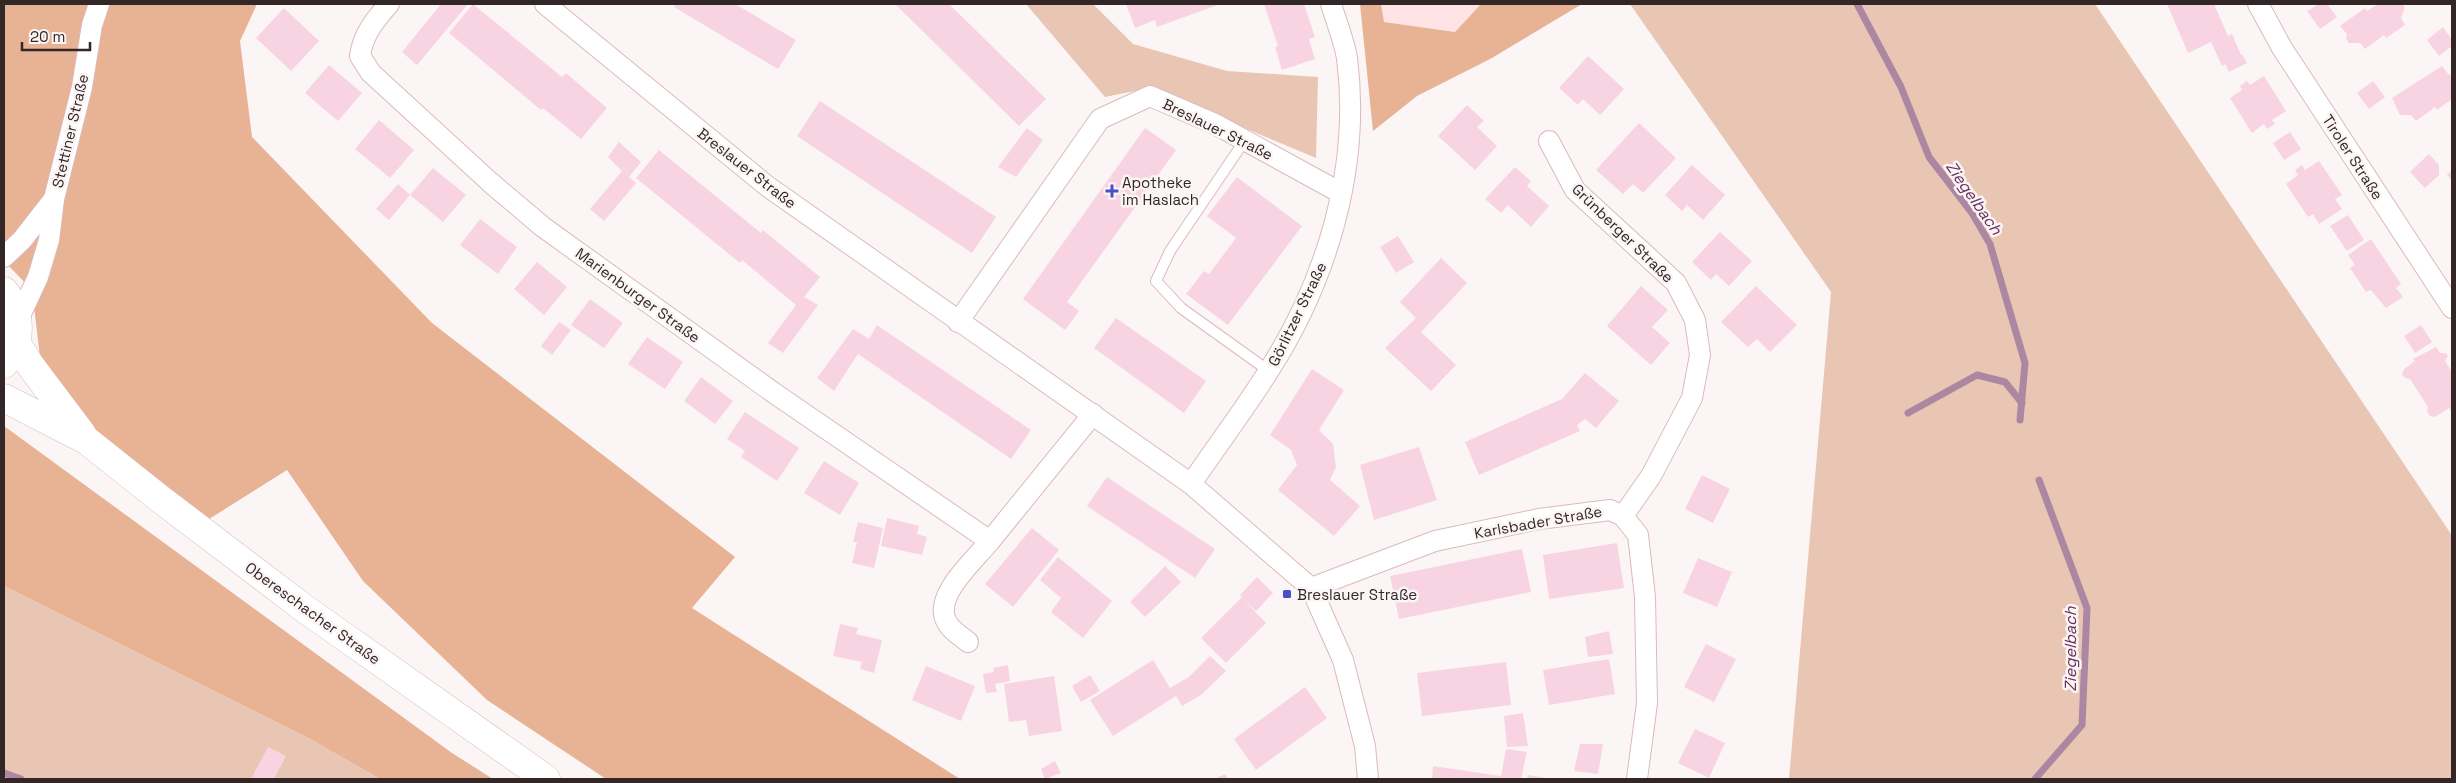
<svg xmlns="http://www.w3.org/2000/svg" width="2456" height="783" font-family="'Space Grotesk',sans-serif">
  <rect width="100%" height="100%" fill="#fcf5f5"/>
  <path fill="#ffe3e5" d="M1381,4H1481L1455,32L1384,22Z"/>
  <g fill="#e8c6b3">
    <path d="M1026,4H1093L1133,44L1227,71L1318,77L1316,158L1149,88L1105,97Z"/>
    <path d="M1630,4H2095L2451,534L2452,779H1789L1831,292Z"/>
    <path d="M4,586L312,740L380,779H4Z"/>
  </g>
  <g fill="#e7b394">
    <path d="M4,4H257L240,41L252,137L432,323L735,557L692,608L960,779H606L487,700L363,581L287,470L206,521L78,421L41,365L32,290L4,261Z"/>
    <path d="M1360,4H1381L1384,22L1455,32L1481,4H1582L1492,58L1417,96L1373,131Z"/>
    <path d="M4,426L452,753L493,779H380L312,740L4,586Z"/>
  </g>
  <g fill="none" stroke-linecap="round" stroke-linejoin="round">
    <g stroke="#ac87a2" stroke-width="7">
      <path d="M1857,4L1901,87L1929,157L1972,213L1990,244L2025,363L2020,420"/>
      <path d="M1908,413L1977,375L2005,382L2022,403"/>
      <path d="M4,773L21,779"/>
      <path d="M2035,779L2082,725L2087,608L2039,480"/>
    </g>
  </g>
  <g fill="#f8d4e2">
    <path d="M441,4H468L417,65L402,52Z"/>
    <path d="M473,4L562,77L566,73L607,108L581,139L543,108L541,110L449,33Z"/>
    <path d="M676,4H735L796,40L778,69L674,7Z"/>
    <path d="M895,4H949L1046,99L1019,126Z"/>
    <path d="M1126,4H1220L1157,27L1155,20L1135,28Z"/>
    <path d="M1264,4H1304L1315,37L1309,39L1315,59L1282,70L1275,47L1278,46Z"/>
    <path d="M2167,4H2214L2228,36L2232,34L2241,55L2242,54L2247,63L2229,72L2225,64L2222,66L2211,42L2188,53Z"/>
    <path d="M2319,4H2327L2337,17L2320,29L2307,11Z"/>
    <path d="M2378,4H2402L2405,7L2401,18L2405,25L2386,38L2384,35L2365,49L2360,43H2349L2346,39L2347,34L2340,26L2365,8L2367,11Z"/>
    <path d="M284,8L319,41L291,71L256,38Z"/>
    <path d="M2443,27L2452,40V46L2439,56L2427,40Z"/>
    <path d="M1588,56L1624,89L1600,115L1583,99L1578,105L1559,88Z"/>
    <path d="M329,65L362,93L338,121L305,93Z"/>
    <path d="M2442,66L2448,74L2452,75V99L2437,110L2435,107L2416,121L2411,115H2400L2392,98Z"/>
    <path d="M2264,76L2286,111L2272,120L2275,124L2267,129L2264,124L2252,133L2230,98L2242,90L2240,86L2247,81L2250,85Z"/>
    <path d="M2373,81L2385,97L2369,109L2357,93Z"/>
    <path d="M820,101L996,217L972,253L797,136Z"/>
    <path d="M1467,105L1484,121L1477,127L1497,146L1475,170L1438,136Z"/>
    <path d="M379,120L414,150L390,178L355,149Z"/>
    <path d="M1639,123L1676,158L1643,193L1633,184L1623,194L1596,170Z"/>
    <path d="M1027,128L1043,140L1016,177L998,167Z"/>
    <path d="M1145,128L1176,150L1067,302L1079,311L1065,330L1023,299Z"/>
    <path d="M2290,132L2301,149L2284,160L2273,143Z"/>
    <path d="M619,142L641,162L629,177L636,183L604,221L590,209L622,171L608,157Z"/>
    <path d="M659,150L761,233L763,230L820,277L804,297L818,305L783,353L768,343L796,305L742,260L740,263L636,178Z"/>
    <path d="M2429,154L2439,165V175L2425,188L2410,172Z"/>
    <path d="M2319,161L2342,195L2335,199L2342,209L2319,224L2313,214L2308,217L2286,184L2298,175L2295,170L2302,165L2305,170Z"/>
    <path d="M1692,165L1725,195L1703,220L1687,205L1682,211L1665,195Z"/>
    <path d="M1515,167L1531,181L1527,186L1549,206L1531,227L1508,205L1501,213L1485,199Z"/>
    <path d="M433,168L466,195L443,222L410,195Z"/>
    <path d="M2452,170V181L2447,175Z"/>
    <path d="M1237,177L1302,226L1228,325L1186,294L1204,271L1209,274L1236,238L1207,216Z"/>
    <path d="M398,184L410,195L389,220L376,209Z"/>
    <path d="M2348,215L2364,240L2347,251L2330,226Z"/>
    <path d="M480,219L517,247L498,274L460,245Z"/>
    <path d="M1720,232L1752,261L1729,286L1716,274L1711,280L1692,262Z"/>
    <path d="M1398,236L1414,262L1396,273L1380,247Z"/>
    <path d="M2371,239L2401,284L2396,288L2403,297L2386,308L2371,290L2366,292L2350,268L2355,265L2348,255Z"/>
    <path d="M1441,258L1467,283L1421,332L1456,365L1431,391L1385,348L1416,318L1400,302Z"/>
    <path d="M537,262L567,287L544,315L514,289Z"/>
    <path d="M1641,286L1668,310L1652,327L1670,343L1651,365L1607,326Z"/>
    <path d="M1756,286L1797,325L1770,352L1757,339L1748,347L1721,322Z"/>
    <path d="M590,299L623,323L604,348L571,325Z"/>
    <path d="M1116,318L1206,381L1184,413L1094,348Z"/>
    <path d="M559,322L571,330L552,355L541,346Z"/>
    <path d="M877,325L1031,430L1011,459L858,354L834,391L817,378L853,329L869,339Z"/>
    <path d="M2421,325L2432,342L2415,353L2404,336Z"/>
    <path d="M647,337L683,362L665,389L628,364Z"/>
    <path d="M2436,347L2440,353H2446L2448,356L2445,361L2452,372V413L2449,408L2435,417L2430,416L2427,412L2428,407L2410,379L2405,378L2402,374L2404,369L2415,361L2413,359Z"/>
    <path d="M1312,369L1344,390L1319,430L1333,444L1336,467L1330,480L1360,506L1334,536L1278,490L1297,465L1291,450L1270,435Z"/>
    <path d="M1585,373L1619,401L1596,428L1585,419L1577,425L1580,431L1479,475L1465,442L1562,399Z"/>
    <path d="M701,377L733,401L715,424L684,401Z"/>
    <path d="M745,412L799,448L777,481L741,457L745,451L727,439Z"/>
    <path d="M1419,447L1437,500L1374,520L1360,465Z"/>
    <path d="M824,461L859,483L840,515L804,493Z"/>
    <path d="M1702,475L1730,489L1713,523L1685,509Z"/>
    <path d="M1107,477L1215,549L1195,578L1087,506Z"/>
    <path d="M887,518L919,526L917,534L927,537L922,555L881,546Z"/>
    <path d="M858,522L883,528L874,568L852,563L857,542H853Z"/>
    <path d="M1032,528L1059,550L1013,607L985,584Z"/>
    <path d="M1617,543L1624,588L1549,599L1543,555Z"/>
    <path d="M1522,549L1531,592L1399,619L1390,576Z"/>
    <path d="M1058,557L1112,601L1083,638L1051,612L1061,598L1040,580Z"/>
    <path d="M1698,558L1732,572L1717,607L1683,593Z"/>
    <path d="M1165,566L1181,582L1145,617L1130,602Z"/>
    <path d="M1257,577L1273,593L1256,611L1243,599L1266,623L1226,663L1201,638L1242,597L1240,595Z"/>
    <path d="M840,624L858,628L856,634L882,640L874,673L860,669L862,662L833,656Z"/>
    <path d="M1609,631L1613,654L1588,657L1585,637Z"/>
    <path d="M1706,644L1736,659L1714,702L1684,687Z"/>
    <path d="M1210,656L1226,671L1201,695L1182,706L1176,696L1113,736L1090,700L1153,660L1170,688L1189,677Z"/>
    <path d="M1609,659L1615,694L1549,705L1543,670Z"/>
    <path d="M1506,662L1511,705L1422,716L1417,673Z"/>
    <path d="M1008,665L1010,681L995,684L997,692L986,693L983,674L994,672L993,668Z"/>
    <path d="M926,666L975,686L961,721L912,700Z"/>
    <path d="M1090,675L1100,691L1081,702L1072,686Z"/>
    <path d="M1054,676L1062,731L1029,736L1026,720L1009,722L1004,684Z"/>
    <path d="M1305,687L1327,718L1256,770L1234,739Z"/>
    <path d="M1523,713L1528,746L1507,747L1504,716Z"/>
    <path d="M1695,729L1725,743L1709,778L1678,763Z"/>
    <path d="M1580,744H1603L1598,774L1574,771Z"/>
    <path d="M268,747L286,756L274,779H251Z"/>
    <path d="M1506,749L1527,752L1521,779H1432L1433,766L1501,776Z"/>
    <path d="M1055,761L1061,773L1045,779L1041,769Z"/>
    <path d="M1225,774L1228,779H1214Z"/>
    <path d="M1528,775L1546,778V779H1527Z"/>
  </g>
  <g fill="none" stroke-linecap="round" stroke-linejoin="round">
    <g stroke="#dcb9bc" stroke-width="12">
      <path id="service" d="M1245,140L1170,251L1156,281L1181,308L1269,371"/>
    </g>
    <g stroke="#dcb9bc" stroke-width="22">
      <g id="minor">
        <path d="M389,4C375,20 363,34 360,56L371,73L491,183L543,227L774,393L990,541L1093,414"/>
        <path d="M545,4L767,186L1191,484L1311,588L1343,660L1365,746L1368,779"/>
        <path d="M2258,4L2282,48L2452,308"/>
        <path d="M1549,141L1575,190L1676,283L1695,320L1700,355L1692,398L1651,476L1623,516"/>
        <path d="M4,257L22,240L54,199"/>
        <path d="M18,320L38,277L49,240L54,199L82,87L92,25L99,4"/>
        <path d="M958,322L1100,119L1150,96L1215,124L1341,193"/>
        <path d="M1191,484C1216,447 1244,410 1268,372C1327,280 1361,168 1347,58C1344,40 1336,21 1331,4"/>
        <path d="M1311,588L1435,541L1539,519L1610,510L1623,516L1638,535L1645,597L1647,703L1637,779"/>
        <path d="M968,642C962,637 952,631 948,624C930,598 974,561 990,541"/>
      </g>
    </g>
    <g stroke="#dcb9bc" stroke-width="29">
      <g id="secondary">
        <path d="M4,291C22,312 23,343 4,364"/>
        <path d="M16,342L30,365L82,434"/>
        <path d="M4,398L86,440L159,498L305,609L546,779"/>
      </g>
    </g>
    <use href="#service" stroke="#fff" stroke-width="10"/>
    <use href="#minor" stroke="#fff" stroke-width="20"/>
    <use href="#secondary" stroke="#fff" stroke-width="28"/>
  </g>
  <g fill="#4750c5" stroke="#fcf5f5" stroke-width="2">
    <path d="M1109.5 183.5h5v5h5v5h-5v5h-5v-5h-5v-5h5z"/>
    <rect x="1282" y="589" width="10" height="10" rx="2.5"/>
  </g>
  <g text-anchor="middle" dominant-baseline="central" stroke-width="5" stroke-linejoin="round" paint-order="stroke">
    <g font-size="15" fill="#332627" stroke="#fcf5f5">
      <text transform="translate(1218 129) rotate(26)">Breslauer Straße</text>
      <text transform="translate(70 131) rotate(-77)">Stettiner Straße</text>
      <text transform="translate(2353 157) rotate(57)">Tiroler Straße</text>
      <text transform="translate(747 168) rotate(38)">Breslauer Straße</text>
      <text transform="translate(1623 233) rotate(44)">Grünberger Straße</text>
      <text transform="translate(638 295) rotate(36)">Marienburger Straße</text>
      <text transform="translate(1297 314) rotate(-64)">Görlitzer Straße</text>
      <text transform="translate(1538 522) rotate(-10)">Karlsbader Straße</text>
      <text transform="translate(313 613) rotate(36)">Obereschacher Straße</text>
    </g>
    <g font-size="15" fill="#332627" stroke="#fcf5f5" text-anchor="start">
      <text x="1122" y="182">Apotheke<tspan x="1122" dy="17">im Haslach</tspan></text>
      <text x="1297" y="594">Breslauer Straße</text>
    </g>
    <g font-size="16" font-style="italic" fill="#683060" stroke="#fcf5f5">
      <text transform="translate(1974 198) rotate(55)">Ziegelbach</text>
      <text transform="translate(2070 649) rotate(-90)">Ziegelbach</text>
    </g>
  </g>
  <rect width="2456" height="783" fill="none" stroke="#332627" stroke-width="10"/>
  <path d="M22 42v8h68v-8" fill="none" stroke="#332627" stroke-width="2.5"/>
  <text x="30" y="42" font-size="15" fill="#332627" stroke="#fcf5f5" stroke-width="4" paint-order="stroke">20 m</text>
</svg>
